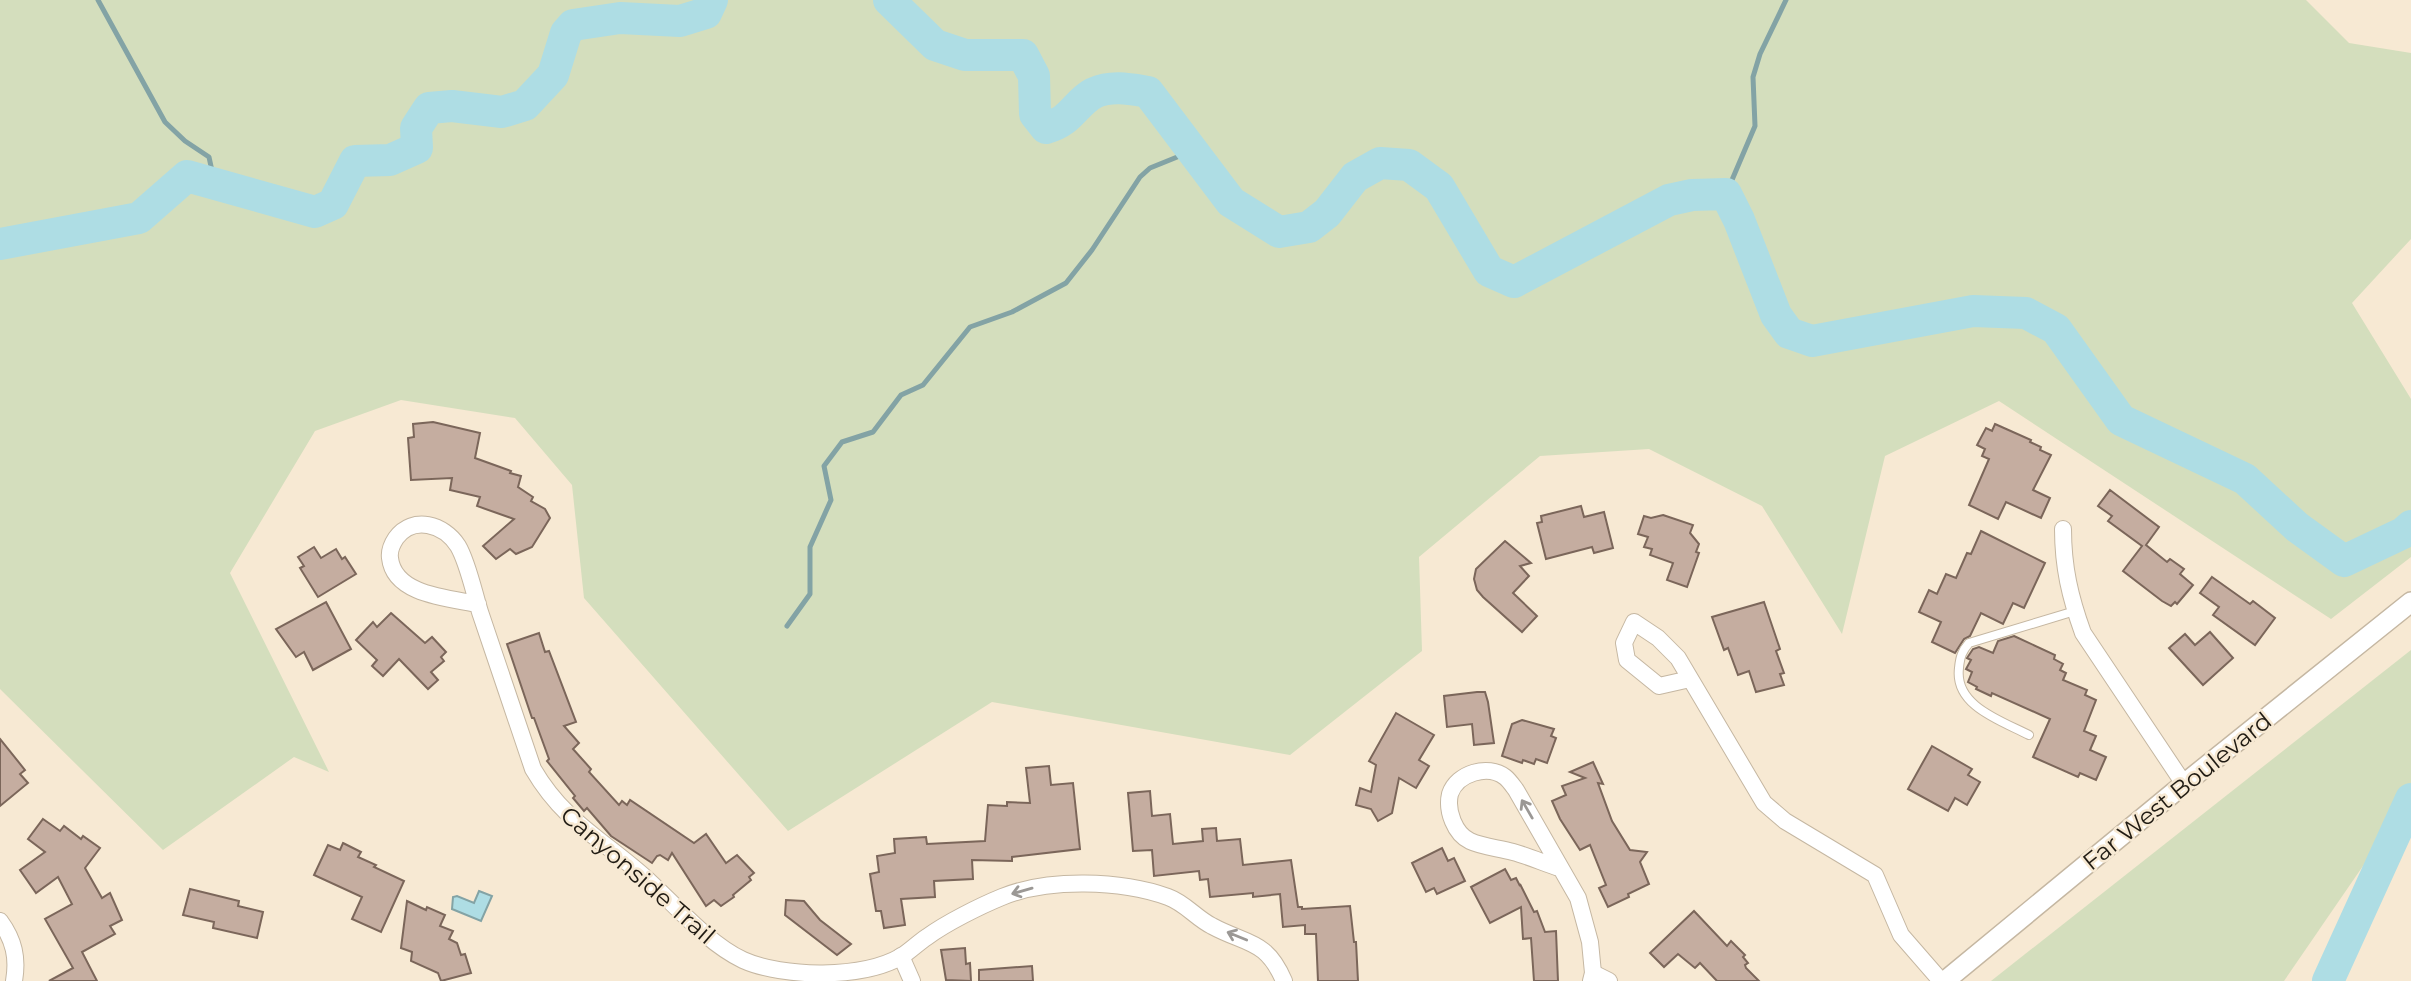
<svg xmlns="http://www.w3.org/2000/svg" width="2411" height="981" font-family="Montserrat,sans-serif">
  <rect width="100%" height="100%" fill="#f7e9d3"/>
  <g fill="#d4debd">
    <path d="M0,0H2306L2349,43L2411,53V239L2352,303L2411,399V557L2331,619L1999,401L1885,456L1842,634L1762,506L1649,449L1540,456L1419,557L1422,651L1290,755L992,702L788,831L584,598L572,485L515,418L401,400L315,431L230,573L329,772L294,757L163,850L0,689Z"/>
    <path d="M2411,650V796L2284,981H1991Z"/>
  </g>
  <path fill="#aedde4" stroke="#83a3a5" stroke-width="2" d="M479,891L492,896L481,921L452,909L453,897L457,896L474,903Z"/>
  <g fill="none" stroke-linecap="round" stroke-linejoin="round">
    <g stroke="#83a3a5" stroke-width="5">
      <path d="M98,0L165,122L185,141L209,157L215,185"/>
      <path d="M1726,194L1755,126L1753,77L1760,54L1786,0"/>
      <path d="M787,626L810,594V547L831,500L824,466L842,442L873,432L901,395L923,385L970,327L1012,312L1066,283L1092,250L1140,177L1150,168L1192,151"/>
    </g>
    <g stroke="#aedde4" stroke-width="32">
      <path d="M889,0L935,45L965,55H1023L1034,76L1035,114L1046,128C1072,121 1075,103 1094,93C1112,85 1130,89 1148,92L1231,202L1279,232L1309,227L1327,213L1355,177L1380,163L1409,165L1439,187L1489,271L1514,282L1669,200L1692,195L1726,194L1739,220L1776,315L1789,333L1812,341L1973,311L2026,313L2056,329L2121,420L2245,479L2297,527L2344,561L2403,533L2411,526"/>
      <path d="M0,244L139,218L187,176L315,212L333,204L355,161L390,160L417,148L416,128L429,108L452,106L502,112L525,105L553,75L566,33L573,25L620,18L680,21L706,13L712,0"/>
      <path d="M2328,981L2411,799"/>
    </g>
  </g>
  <g fill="#c5ada0" stroke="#7b665a" stroke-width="2">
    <path d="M433,422L480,433L475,458L511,471L510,473L521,476L518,487L533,497L531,501L545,509L550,518L532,547L516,554L510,549L496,559L483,546L514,519L477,506L480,497L450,490L452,478L411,480L408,438L414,437L413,424Z"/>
    <path d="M1995,424L2031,440L2030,442L2041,447L2040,450L2051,455L2033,490L2050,498L2041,518L2006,502L1998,519L1969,505L1989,459L1982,456L1985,449L1977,445L1986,428L1992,431Z"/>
    <path d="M2110,490L2159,527L2146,545L2167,562L2170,559L2184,569L2180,574L2193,585L2177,604L2175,602L2171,606L2162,601L2123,571L2142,546L2108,521L2112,516L2098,506Z"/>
    <path d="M1581,506L1584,517L1604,512L1613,548L1594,553L1592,547L1546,559L1537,523L1542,522L1541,516Z"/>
    <path d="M1663,515L1693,525L1690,533L1699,544L1696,552L1699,553L1687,587L1667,580L1673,563L1650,555L1652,549L1644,547L1648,537L1638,534L1644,516L1651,518Z"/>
    <path d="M1981,531L2045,563L2024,608L2013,603L2003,624L1981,613L1970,636L1964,639L1955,653L1932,642L1941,622L1919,612L1929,590L1937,594L1946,574L1956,578L1967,553L1971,554Z"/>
    <path d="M1505,541L1531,563L1520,566L1529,576L1513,593L1537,616L1522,632L1483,597L1477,590L1474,579L1476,569Z"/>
    <path d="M314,547L321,558L336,549L342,559L345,557L356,574L318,597L300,568L304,566L298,557Z"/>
    <path d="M2212,577L2250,604L2253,601L2275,618L2255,645L2213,615L2219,607L2200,593Z"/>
    <path d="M326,602L351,649L313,670L304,652L296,657L276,629Z"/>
    <path d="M1764,602L1780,649L1776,651L1784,673L1780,674L1784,685L1756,692L1749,671L1738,675L1728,648L1724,650L1712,617Z"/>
    <path d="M391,613L425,643L432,637L446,652L441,657L444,661L431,672L438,680L428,689L399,659L383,676L372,666L377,660L356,640L373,622L377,627Z"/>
    <path d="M2210,632L2233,658L2203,685L2169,648L2185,634L2195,645Z"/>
    <path d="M539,633L545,652L549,651L576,722L564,726L579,743L573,749L591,769L589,772L619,805L622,801L627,805L630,800L694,843L706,834L726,863L737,855L754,873L749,877L751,880L733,895L734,897L721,906L714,900L706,906L672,853L668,860L660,855L657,856L652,863L611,836L587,808L584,811L573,798L575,796L547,761L549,759L534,718H532L507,644Z"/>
    <path d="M2014,636L2055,655L2054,659L2063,664L2060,670L2066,673L2063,680L2087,690L2085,695L2096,700L2084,731L2096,736L2090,750L2106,757L2096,780L2080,773L2078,777L2033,757L2050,719L1992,693L1991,696L1976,689L1977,687L1968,682L1972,672L1966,669L1971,660L1967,658L1973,649L1979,647L1993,653L1998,641Z"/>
    <path d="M1477,692H1485L1488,702L1494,743L1474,745L1472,724L1447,727L1444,696Z"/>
    <path d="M1396,713L1434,735L1419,760L1429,766L1416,788L1399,778L1392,813L1378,821L1371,809L1356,805L1360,788L1371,792L1376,765L1369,761Z"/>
    <path d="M1522,720L1554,729L1551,736L1556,738L1547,763L1536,759L1534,764L1523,760L1522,763L1502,756L1512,724Z"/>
    <path d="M0,739L25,770L20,774L28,783L0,806Z"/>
    <path d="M1932,746L1972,769L1968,775L1980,782L1967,805L1955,798L1948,811L1908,789Z"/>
    <path d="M1593,762L1603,784L1598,783L1612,821L1630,850L1647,852L1640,862L1649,884L1628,894L1629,897L1608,907L1599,888L1606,885L1590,845L1580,850L1560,819L1552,801L1566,795L1562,786L1585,778L1570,772Z"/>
    <path d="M1049,766L1051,785L1073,783L1080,849L1012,857V861L972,860L973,879L934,881L935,897L901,899L905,925L884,928L881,911H876L870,874L879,872L877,856L895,853L894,839L926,837L927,844L985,841L988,805L1007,806V802L1030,803L1026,768Z"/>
    <path d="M1150,791L1152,816L1170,814L1173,844L1203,841L1202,829L1216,828L1217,841L1240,839L1243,865L1291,860L1298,907H1302V909L1350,906L1354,942H1356L1358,981H1318L1316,934H1305V925L1283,927L1280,894L1253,897V893L1210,897L1208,879L1200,880L1199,871L1154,876L1152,850L1133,851L1128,793Z"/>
    <path d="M43,819L60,831L64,826L81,839L83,836L100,848L85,868L102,898L110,893L122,920L110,926L115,934L82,952L97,981H49L73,968L45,919L72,904L58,877L36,893L20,870L45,852L28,839Z"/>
    <path d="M343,843L361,852L358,857L376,865L374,867L404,881L381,932L352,919L362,897L314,875L328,845L340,850Z"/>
    <path d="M1442,848L1448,861L1454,858L1465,881L1437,894L1434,888L1426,892L1412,863Z"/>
    <path d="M1505,869L1511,880L1516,878L1520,886V884L1534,912L1537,911L1545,932L1556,931L1558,981H1534L1531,938L1523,939L1521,907L1490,923L1471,887Z"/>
    <path d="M190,889L239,901L238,906L263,912L257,938L213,928L214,922L183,915Z"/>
    <path d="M786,900L804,901L820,920L851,944L837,955L785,915Z"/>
    <path d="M407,901L426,910L427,907L445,915L440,926L453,931L449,939L457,943L461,955L465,954L471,973L441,981L438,973L411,961L412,952L401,948Z"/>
    <path d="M1694,911L1727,946L1731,941L1745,955L1743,957L1748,963L1745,965L1746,968L1759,981H1717L1700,963L1695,968L1678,954L1664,967L1650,953Z"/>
    <path d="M965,948L966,964L970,963L971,981L946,980L941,950Z"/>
    <path d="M1032,966L1033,981H979V970Z"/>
  </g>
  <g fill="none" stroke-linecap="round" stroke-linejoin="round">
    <g stroke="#c5b7a2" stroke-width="10">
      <path id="service" d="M2029,735C2002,721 1954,706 1959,668C1960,657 1962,651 1969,643L2075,611"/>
    </g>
    <g stroke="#c5b7a2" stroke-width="18">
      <g id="minor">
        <path d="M2063,529C2063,567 2070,597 2083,633L2184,784"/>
        <path d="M478,604C448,598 394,595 390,558C389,551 392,544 396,538C413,515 444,524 458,546C468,563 474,593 480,612C498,664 515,717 533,769C565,824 606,841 650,882C677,907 709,944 743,960C783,978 863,979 902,956C911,950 918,943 927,937C946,923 980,906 1002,897C1048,878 1121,880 1168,897C1185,903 1196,918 1212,926C1247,945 1266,939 1284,981"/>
        <path d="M1690,679L1659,686L1627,660L1624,643L1634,622L1658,638L1678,658L1764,803L1785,821L1875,875L1901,935L1941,981"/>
        <path d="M1559,868C1544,863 1528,856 1513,852C1499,848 1483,847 1470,841C1455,834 1446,811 1450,794C1457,773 1488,764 1505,777C1509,780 1513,786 1516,790L1578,898L1590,942L1593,973L1591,981"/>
        <path d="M0,921C14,940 18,958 14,981"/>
        <path d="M901,956L912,981"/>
        <path d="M1593,973L1609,981"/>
      </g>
    </g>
    <g stroke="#c5b7a2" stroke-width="22">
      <path id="tertiary" d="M1945,981L2184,784L2411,602"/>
    </g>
    <use href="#service" stroke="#fff" stroke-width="8"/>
    <use href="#minor" stroke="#fff" stroke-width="16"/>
    <use href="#tertiary" stroke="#fff" stroke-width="19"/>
  </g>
  <defs><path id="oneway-shaft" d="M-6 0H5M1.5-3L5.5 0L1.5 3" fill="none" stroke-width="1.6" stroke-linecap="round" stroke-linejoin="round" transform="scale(1.75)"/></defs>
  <g stroke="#9b9895">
    <use href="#oneway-shaft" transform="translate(1527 809) rotate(-120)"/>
    <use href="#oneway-shaft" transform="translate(1022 891) rotate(164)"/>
    <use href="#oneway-shaft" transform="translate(1237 936) rotate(-158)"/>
  </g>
  <g text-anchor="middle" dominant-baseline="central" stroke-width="5" stroke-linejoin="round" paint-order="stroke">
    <g font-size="24" fill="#201b13" stroke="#f7e9d3">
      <text transform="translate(2177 791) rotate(-39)">Far West Boulevard</text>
      <text transform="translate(638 875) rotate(41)">Canyonside Trail</text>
    </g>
  </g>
</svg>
